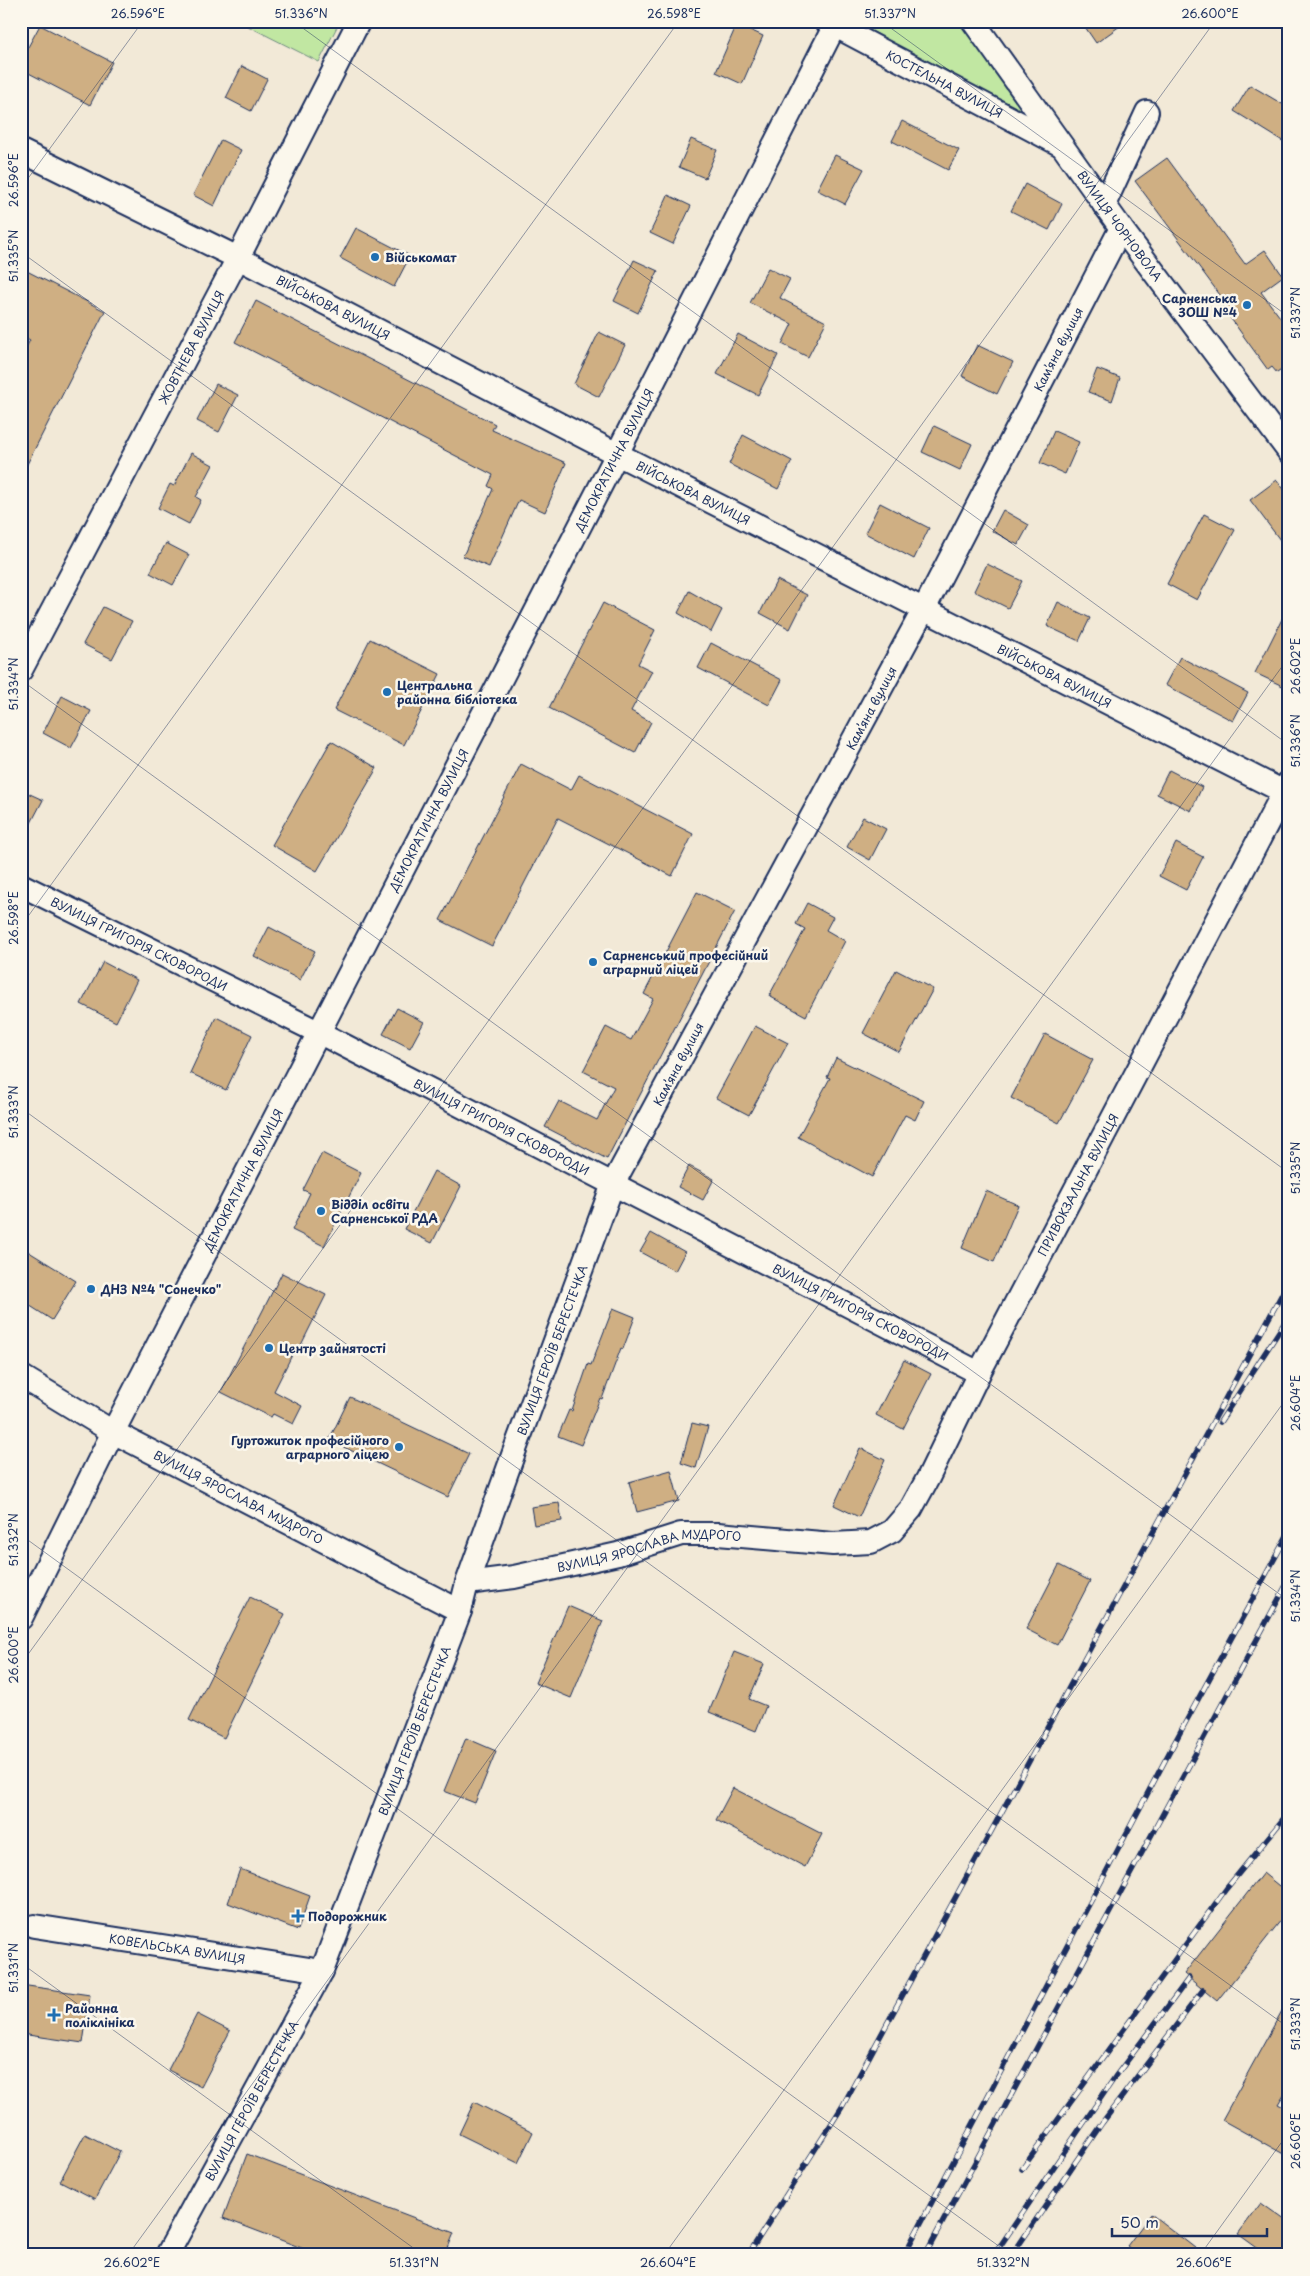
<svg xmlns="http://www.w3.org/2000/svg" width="1310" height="2276" font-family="'Playpen Sans',sans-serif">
  <rect width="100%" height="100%" fill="#f2e9d7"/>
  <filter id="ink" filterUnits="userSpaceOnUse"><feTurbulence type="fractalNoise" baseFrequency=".02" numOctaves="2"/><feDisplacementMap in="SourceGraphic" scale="10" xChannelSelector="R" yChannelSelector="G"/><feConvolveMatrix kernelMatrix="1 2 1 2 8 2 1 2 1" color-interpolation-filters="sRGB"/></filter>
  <g filter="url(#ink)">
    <g fill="#c1e7a2" stroke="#6e8b80">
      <path d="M238,21H340L319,62Z"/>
      <path d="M963,21L1036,123L856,22Z"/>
    </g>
    <g fill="#cfaf83" stroke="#1b2f5e">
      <path d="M1081,21H1127L1096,43Z"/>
      <path d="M737,24L763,36L742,84L716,72Z"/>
      <path d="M40,25L112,62L90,105L21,69V60Z"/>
      <path d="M242,66L267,79L251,111L226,98Z"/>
      <path d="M1250,85L1289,108V145L1234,111Z"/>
      <path d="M902,121L959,150L948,170L892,141Z"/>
      <path d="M691,139L717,150L705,178L679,167Z"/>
      <path d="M221,140L241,150L214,206L193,195Z"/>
      <path d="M835,155L864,169L845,204L817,190Z"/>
      <path d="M1167,158L1245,264L1265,250L1283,276L1261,292L1289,329V365L1277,373L1272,367L1268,370L1216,298L1220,295L1135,181Z"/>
      <path d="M1025,184L1062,204L1049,230L1011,211Z"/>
      <path d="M668,195L691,206L673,244L650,233Z"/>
      <path d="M356,228L410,256L394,287L340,258Z"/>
      <path d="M634,260L658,271L638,313L614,301Z"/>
      <path d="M21,268L105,311L21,476V357L30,340L21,335Z"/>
      <path d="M768,268L790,279L780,298L826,322L808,357L782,344L792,324L750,303Z"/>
      <path d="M256,301L495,424L492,430L566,463L545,512L519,500L489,567L463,556L493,489L488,486L493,475L235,342Z"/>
      <path d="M599,332L625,345L599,397L574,384Z"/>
      <path d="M738,334L778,355L758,395L717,374Z"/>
      <path d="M977,345L1013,362L997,394L962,376Z"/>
      <path d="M1097,369L1120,378L1112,401L1088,392Z"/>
      <path d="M216,384L238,395L219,432L197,421Z"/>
      <path d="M934,426L972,444L960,470L922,452Z"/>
      <path d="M1054,431L1079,442L1065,474L1040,463Z"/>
      <path d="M743,435L792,461L778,489L729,464Z"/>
      <path d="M191,453L213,465L196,497L201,500L189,524L158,508L170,484L174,486Z"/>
      <path d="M1277,480L1289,496V552L1250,500Z"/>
      <path d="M880,503L929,528L914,559L865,533Z"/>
      <path d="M1003,510L1029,525L1018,545L992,531Z"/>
      <path d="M1204,514L1235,530L1197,600L1167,584Z"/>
      <path d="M166,543L189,555L173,585L150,573Z"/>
      <path d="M987,564L1022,581L1008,608L974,591Z"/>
      <path d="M777,580L807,595L790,629L760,613Z"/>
      <path d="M689,591L722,610L711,632L678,613Z"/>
      <path d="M1058,602L1090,618L1079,641L1047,626Z"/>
      <path d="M603,603L655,630L638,664L652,671L631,711L651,722L635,753L549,708Z"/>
      <path d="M1289,605V689L1255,673Z"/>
      <path d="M103,607L132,621L112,659L83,644Z"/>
      <path d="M370,639L440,674L404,745L334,710Z"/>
      <path d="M711,643L782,680L769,705L698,668Z"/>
      <path d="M1180,657L1248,693L1233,721L1165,685Z"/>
      <path d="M62,696L91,711L71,748L43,733Z"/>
      <path d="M331,741L377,768L317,871L272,845Z"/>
      <path d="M521,764L571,790L579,775L693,834L672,876L558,818L492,946L440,920Z"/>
      <path d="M1169,770L1202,787L1191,811L1157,794Z"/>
      <path d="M21,790L43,800L21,842Z"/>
      <path d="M863,817L886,829L870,860L847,847Z"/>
      <path d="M1176,843L1203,857L1186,890L1159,876Z"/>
      <path d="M697,892L735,911L607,1159L545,1127L559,1101L597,1120L614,1087L583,1071L606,1027L631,1040L653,999L644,994Z"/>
      <path d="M807,903L833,917L826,930L845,941L806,1016L769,996L805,929L796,924Z"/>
      <path d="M269,927L315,951L300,980L254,956Z"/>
      <path d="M103,962L137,980L116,1022L81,1004Z"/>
      <path d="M896,970L933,989L899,1052L863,1033Z"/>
      <path d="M397,1008L424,1022L410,1048L383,1034Z"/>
      <path d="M216,1017L252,1035L226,1090L190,1073Z"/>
      <path d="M755,1026L788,1043L749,1115L716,1098Z"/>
      <path d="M1045,1034L1093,1060L1059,1123L1011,1098Z"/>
      <path d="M836,1058L924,1101L915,1120L905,1115L872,1177L798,1137L830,1078L827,1077Z"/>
      <path d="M322,1153L361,1173L324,1246L292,1230L310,1193L303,1190Z"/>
      <path d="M689,1166L714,1179L703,1200L678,1187Z"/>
      <path d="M434,1171L461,1186L432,1243L404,1229Z"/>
      <path d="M986,1191L1018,1205L994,1262L962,1248Z"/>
      <path d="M651,1233L685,1252L675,1271L640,1252Z"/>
      <path d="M21,1247L76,1281L52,1320L21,1300Z"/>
      <path d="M282,1273L326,1295L299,1349L296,1347L274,1391L302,1406L293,1424L273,1414L271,1417L221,1392Z"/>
      <path d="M613,1308L635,1317L623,1349L621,1348L602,1399L600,1398L581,1445L558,1436L569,1410L572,1411L588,1364L591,1365Z"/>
      <path d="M904,1360L931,1374L903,1429L876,1415Z"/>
      <path d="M350,1397L469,1454L448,1497L329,1440Z"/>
      <path d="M692,1423L708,1427L696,1468L681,1463Z"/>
      <path d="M860,1448L885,1460L859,1517L834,1505Z"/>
      <path d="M671,1470L679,1501L637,1512L629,1482Z"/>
      <path d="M559,1503L562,1521L534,1525L531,1507Z"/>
      <path d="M1059,1565L1090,1581L1057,1645L1026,1629Z"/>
      <path d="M250,1597L285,1614L224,1738L189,1720Z"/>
      <path d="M568,1606L603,1621L571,1698L535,1683Z"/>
      <path d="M734,1652L764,1664L749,1699L766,1706L756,1731L709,1712Z"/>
      <path d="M466,1738L496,1751L475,1803L444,1791Z"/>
      <path d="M733,1788L822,1834L805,1867L716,1820Z"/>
      <path d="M240,1869L310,1896L298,1930L228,1903Z"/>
      <path d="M1263,1873L1289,1894V1910L1217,2001L1184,1974Z"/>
      <path d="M21,1985L90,1995L83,2043L21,2034Z"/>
      <path d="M1289,1998V2086L1278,2104L1289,2110V2157L1222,2120Z"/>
      <path d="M197,2014L230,2031L201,2087L168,2070Z"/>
      <path d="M474,2102L533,2132L518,2163L459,2134Z"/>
      <path d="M85,2134L120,2152L95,2199L60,2181Z"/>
      <path d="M247,2154L454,2233L445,2255H320L223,2218Z"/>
      <path d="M1261,2203L1289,2223V2255H1267L1238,2234Z"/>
      <path d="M1151,2214L1204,2255H1139L1127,2246Z"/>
    </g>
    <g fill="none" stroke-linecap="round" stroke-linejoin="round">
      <g stroke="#1b2f5e" stroke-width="26">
        <g id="minor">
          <path id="s1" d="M826,21L1059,144"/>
          <path id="s2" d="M973,21L1121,228L1289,452"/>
          <path id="s3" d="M21,151L238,258L617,454L1284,792"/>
          <path d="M1104,205L1147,112"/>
          <path id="s4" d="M21,670L238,258L359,21"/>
          <path id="s5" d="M21,885L320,1033L979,1373"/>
          <path id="s6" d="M21,1376L113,1432L460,1611"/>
          <path id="s7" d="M467,1583L514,1577L618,1554L681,1534H718L833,1544L871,1542L892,1531L911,1509L928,1478L979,1373L1289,782"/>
          <path id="s8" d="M21,1618L113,1432L617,454L837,21"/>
          <path id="s9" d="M34,1926L322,1971"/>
          <path id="s10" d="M167,2255L322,1971L460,1611L467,1583L517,1444L613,1184L924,609L1121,228"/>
        </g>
      </g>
      <use href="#minor" stroke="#fbf7ec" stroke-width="22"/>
      <g stroke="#1b2f5e" stroke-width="5.5">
        <g id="rail">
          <path d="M1220,1422L1289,1316"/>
          <path d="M1022,2169L1226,1889L1289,1812"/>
          <path d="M748,2255L842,2107L1289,1281"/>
          <path d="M904,2255L1170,1751L1289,1532"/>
          <path d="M925,2255L1289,1580"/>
          <path d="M994,2255L1115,2077L1189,1978"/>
          <path d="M1012,2255L1102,2123L1203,1990"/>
        </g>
      </g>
      <use href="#rail" stroke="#fbf7ec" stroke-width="4" stroke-dasharray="11" stroke-linecap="butt"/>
    </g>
  </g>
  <path fill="none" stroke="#1b2f5e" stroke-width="1" stroke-opacity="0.45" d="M293,21L1289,745M881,21L1289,317M21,188L143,21M21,252L1289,1173M21,680L1289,1601M21,926L679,21M21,1108L1289,2028M21,1535L1011,2255M21,1664L1215,21M21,1963L423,2255M128,2255L1289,657M664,2255L1289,1395M1200,2255L1289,2132"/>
  <g fill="#1f6fb2" stroke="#fbf7ec" stroke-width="2">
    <circle cx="375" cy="257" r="5"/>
    <circle cx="1247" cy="305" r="5"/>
    <circle cx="387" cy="692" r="5"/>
    <circle cx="593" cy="962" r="5"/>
    <circle cx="321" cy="1211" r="5"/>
    <circle cx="91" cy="1289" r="5"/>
    <circle cx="269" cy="1348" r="5"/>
    <circle cx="399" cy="1447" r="5"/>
    <path d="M295.5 1908.5h5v5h5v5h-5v5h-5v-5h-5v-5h5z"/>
    <path d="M51.5 2007.5h5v5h5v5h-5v5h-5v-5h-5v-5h5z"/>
  </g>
  <g text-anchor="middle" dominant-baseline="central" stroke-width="5" stroke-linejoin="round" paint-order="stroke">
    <g font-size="12" fill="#1b2f5e" stroke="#fbf7ec">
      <text stroke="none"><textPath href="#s1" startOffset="134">КОСТЕЛЬНА ВУЛИЦЯ</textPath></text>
      <text stroke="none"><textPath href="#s2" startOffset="252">ВУЛИЦЯ ЧОРНОВОЛА</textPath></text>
      <text stroke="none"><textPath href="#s3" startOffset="349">ВІЙСЬКОВА ВУЛИЦЯ</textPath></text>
      <text stroke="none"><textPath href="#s4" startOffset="365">ЖОВТНЕВА ВУЛИЦЯ</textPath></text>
      <text transform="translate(1058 349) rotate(-63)">Камʼяна вулиця</text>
      <text stroke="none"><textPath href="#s8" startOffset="1301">ДЕМОКРАТИЧНА ВУЛИЦЯ</textPath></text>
      <text stroke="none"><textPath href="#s3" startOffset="754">ВІЙСЬКОВА ВУЛИЦЯ</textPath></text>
      <text stroke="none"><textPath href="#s3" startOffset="1159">ВІЙСЬКОВА ВУЛИЦЯ</textPath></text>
      <text transform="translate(871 708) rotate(-62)">Камʼяна вулиця</text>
      <text stroke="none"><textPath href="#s8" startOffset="896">ДЕМОКРАТИЧНА ВУЛИЦЯ</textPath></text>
      <text stroke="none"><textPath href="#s5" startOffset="132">ВУЛИЦЯ ГРИГОРІЯ СКОВОРОДИ</textPath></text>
      <text transform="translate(678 1064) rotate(-62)">Камʼяна вулиця</text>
      <text stroke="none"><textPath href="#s5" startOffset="538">ВУЛИЦЯ ГРИГОРІЯ СКОВОРОДИ</textPath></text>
      <text stroke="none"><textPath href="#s8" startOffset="491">ДЕМОКРАТИЧНА ВУЛИЦЯ</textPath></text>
      <text stroke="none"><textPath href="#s7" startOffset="828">ПРИВОКЗАЛЬНА ВУЛИЦЯ</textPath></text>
      <text stroke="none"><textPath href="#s5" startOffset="942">ВУЛИЦЯ ГРИГОРІЯ СКОВОРОДИ</textPath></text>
      <text stroke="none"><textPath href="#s10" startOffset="986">ВУЛИЦЯ ГЕРОЇВ БЕРЕСТЕЧКА</textPath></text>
      <text stroke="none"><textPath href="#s6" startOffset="249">ВУЛИЦЯ ЯРОСЛАВА МУДРОГО</textPath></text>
      <text stroke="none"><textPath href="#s7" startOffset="186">ВУЛИЦЯ ЯРОСЛАВА МУДРОГО</textPath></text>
      <text stroke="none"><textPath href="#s10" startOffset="581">ВУЛИЦЯ ГЕРОЇВ БЕРЕСТЕЧКА</textPath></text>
      <text stroke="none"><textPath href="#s9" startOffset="145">КОВЕЛЬСЬКА ВУЛИЦЯ</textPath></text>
      <text stroke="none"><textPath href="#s10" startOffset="176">ВУЛИЦЯ ГЕРОЇВ БЕРЕСТЕЧКА</textPath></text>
    </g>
    <g font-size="12" font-weight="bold" fill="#1b2f5e" stroke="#fbf7ec" text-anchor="start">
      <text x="385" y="257">Військомат</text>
      <text x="1237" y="298" text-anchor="end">Сарненська<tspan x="1237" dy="14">ЗОШ №4</tspan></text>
      <text x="397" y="685">Центральна<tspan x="397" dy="14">районна бібліотека</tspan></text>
      <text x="603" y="955">Сарненський професійний<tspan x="603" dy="14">аграрний ліцей</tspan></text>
      <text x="331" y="1204">Відділ освіти<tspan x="331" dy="14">Сарненської РДА</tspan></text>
      <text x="101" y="1289">ДНЗ №4 "Сонечко"</text>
      <text x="279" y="1348">Центр зайнятості</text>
      <text x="389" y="1440" text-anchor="end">Гуртожиток професійного<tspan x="389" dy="14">аграрного ліцею</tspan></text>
      <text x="308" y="1916">Подорожник</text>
      <text x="65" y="2008">Районна<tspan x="65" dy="14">поліклініка</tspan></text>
    </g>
  </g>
  <rect width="1310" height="2276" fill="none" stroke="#fbf7ec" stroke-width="55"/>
  <path d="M1112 2228v8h155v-8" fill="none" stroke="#1b2f5e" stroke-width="2.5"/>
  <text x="1120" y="2228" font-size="15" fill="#1b2f5e" stroke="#fbf7ec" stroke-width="4" paint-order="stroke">50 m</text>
  <rect x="28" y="28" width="1254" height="2220" fill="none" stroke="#1b2f5e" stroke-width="2"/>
  <g font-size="12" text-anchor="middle" fill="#1b2f5e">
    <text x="138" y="18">26.596°E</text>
    <text x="301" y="18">51.336°N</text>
    <text x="674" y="18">26.598°E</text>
    <text x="890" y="18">51.337°N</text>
    <text x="1210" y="18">26.600°E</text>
    <text transform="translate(14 180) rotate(-90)" y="4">26.596°E</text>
    <text transform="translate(14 256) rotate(-90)" y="4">51.335°N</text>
    <text transform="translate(1296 313) rotate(-90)" y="4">51.337°N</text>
    <text transform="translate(1296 666) rotate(-90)" y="4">26.602°E</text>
    <text transform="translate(14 684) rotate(-90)" y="4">51.334°N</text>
    <text transform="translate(1296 741) rotate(-90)" y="4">51.336°N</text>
    <text transform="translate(14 918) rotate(-90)" y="4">26.598°E</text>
    <text transform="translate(14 1112) rotate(-90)" y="4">51.333°N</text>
    <text transform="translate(1296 1168) rotate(-90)" y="4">51.335°N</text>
    <text transform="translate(1296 1403) rotate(-90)" y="4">26.604°E</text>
    <text transform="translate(14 1540) rotate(-90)" y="4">51.332°N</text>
    <text transform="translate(1296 1596) rotate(-90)" y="4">51.334°N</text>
    <text transform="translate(14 1655) rotate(-90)" y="4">26.600°E</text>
    <text transform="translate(14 1968) rotate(-90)" y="4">51.331°N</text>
    <text transform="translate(1296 2024) rotate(-90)" y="4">51.333°N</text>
    <text transform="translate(1296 2141) rotate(-90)" y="4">26.606°E</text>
    <text x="132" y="2267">26.602°E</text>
    <text x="414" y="2267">51.331°N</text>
    <text x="668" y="2267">26.604°E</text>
    <text x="1003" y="2267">51.332°N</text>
    <text x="1204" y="2267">26.606°E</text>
  </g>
</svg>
